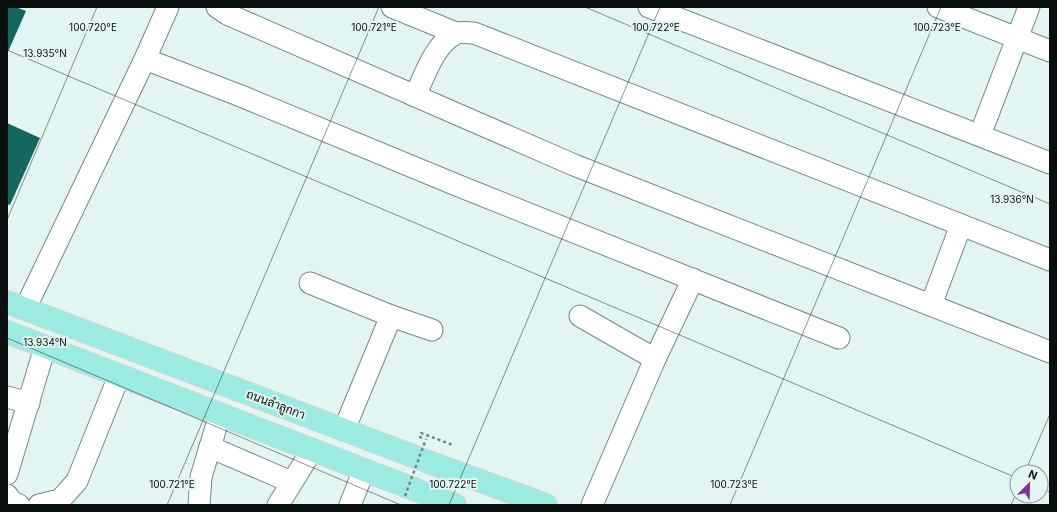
<svg xmlns="http://www.w3.org/2000/svg" width="1057" height="512" font-family="Inter,Sarabun,sans-serif">
  <rect width="100%" height="100%" fill="#e3f5f2"/>
  <g fill="#15675e">
    <path d="M7,7H16L26,11L7,54Z"/>
    <path d="M7,123L40,138L10,205L7,204Z"/>
  </g>
  <g fill="none" stroke-linecap="round" stroke-linejoin="round">
    <g stroke="#778885" stroke-width="23">
      <g id="minor">
        <path d="M217,7L227,14L574,165L1050,352"/>
        <path d="M392,7L456,33"/>
        <path d="M649,7L1050,163"/>
        <path d="M938,7L1050,51"/>
        <path d="M145,59L241,96L459,186L839,338"/>
        <path d="M415,96C425,75 434,45 455,34C460,31 468,33 474,33L1050,260"/>
        <path d="M980,135L1029,7"/>
        <path d="M310,283L391,316L432,330"/>
        <path d="M931,305L961,225"/>
        <path d="M25,309L145,59L168,7"/>
        <path d="M580,316L655,359"/>
        <path d="M7,397L29,403"/>
        <path d="M344,430L391,316"/>
        <path d="M210,447L291,482"/>
        <path d="M7,474L45,347"/>
        <path d="M7,495L11,501L19,505"/>
        <path d="M39,505L60,500L77,481L119,376"/>
        <path d="M199,505L201,477L220,414"/>
        <path d="M278,505L312,450"/>
        <path d="M350,505L364,470"/>
        <path d="M592,505L655,359L693,279"/>
      </g>
    </g>
    <g stroke="#d3d4d4" stroke-width="24">
      <g id="major">
        <path d="M7,302L434,464L546,505"/>
        <path d="M7,332L455,505"/>
      </g>
    </g>
    <path stroke="#768280" stroke-width="2.5" stroke-dasharray="3 3" stroke-linecap="butt" d="M422,438L420,437L421,433L453,445"/>
    <use href="#minor" stroke="#fff" stroke-width="21"/>
    <use href="#major" stroke="#9cebe1" stroke-width="22"/>
    <path stroke="#768280" stroke-width="2.5" stroke-dasharray="3 3" stroke-linecap="butt" d="M405,496L426,439"/>
  </g>
  <path fill="none" stroke="#0a100f" stroke-width="1" stroke-opacity="0.45" d="M585,7L1050,204M7,50L1017,478M7,220L97,7M7,338L401,505M1025,472L1050,414M1041,489L1050,492M167,505L379,7M449,505L660,7M730,505L941,7M1011,505L1017,492"/>
  <g text-anchor="middle" dominant-baseline="central" stroke-width="4" stroke-linejoin="round" paint-order="stroke">
    <g font-size="12" fill="#0a100f" stroke="#e3f5f2">
      <text transform="translate(276 404) rotate(21)">ถนนลำลูกกา</text>
    </g>
  </g>
  <g font-size="10" text-anchor="middle" fill="#0a100f" stroke="#e3f5f2" stroke-width="4" stroke-linejoin="round" paint-order="stroke">
    <text x="93" y="31">100.720°E</text>
    <text x="374" y="31">100.721°E</text>
    <text x="656" y="31">100.722°E</text>
    <text x="937" y="31">100.723°E</text>
    <text x="45" y="57">13.935°N</text>
    <text x="1012" y="203">13.936°N</text>
    <text x="45" y="346">13.934°N</text>
    <text x="172" y="488">100.721°E</text>
    <text x="453" y="488">100.722°E</text>
    <text x="734" y="488">100.723°E</text>
  </g>
  <rect width="1057" height="512" fill="none" stroke="#0a100f" stroke-width="16"/>
  <g transform="translate(1029 484) rotate(23)"><circle r="19" fill="#e3f5f2" stroke="#8c9997"/>
  <path d="M0-3L7 15L0 10L-7 15Z" fill="#842e9c"/>
  <text y="-6" font-size="11" font-weight="bold" text-anchor="middle" fill="#0a100f">N</text>
  </g>
</svg>
